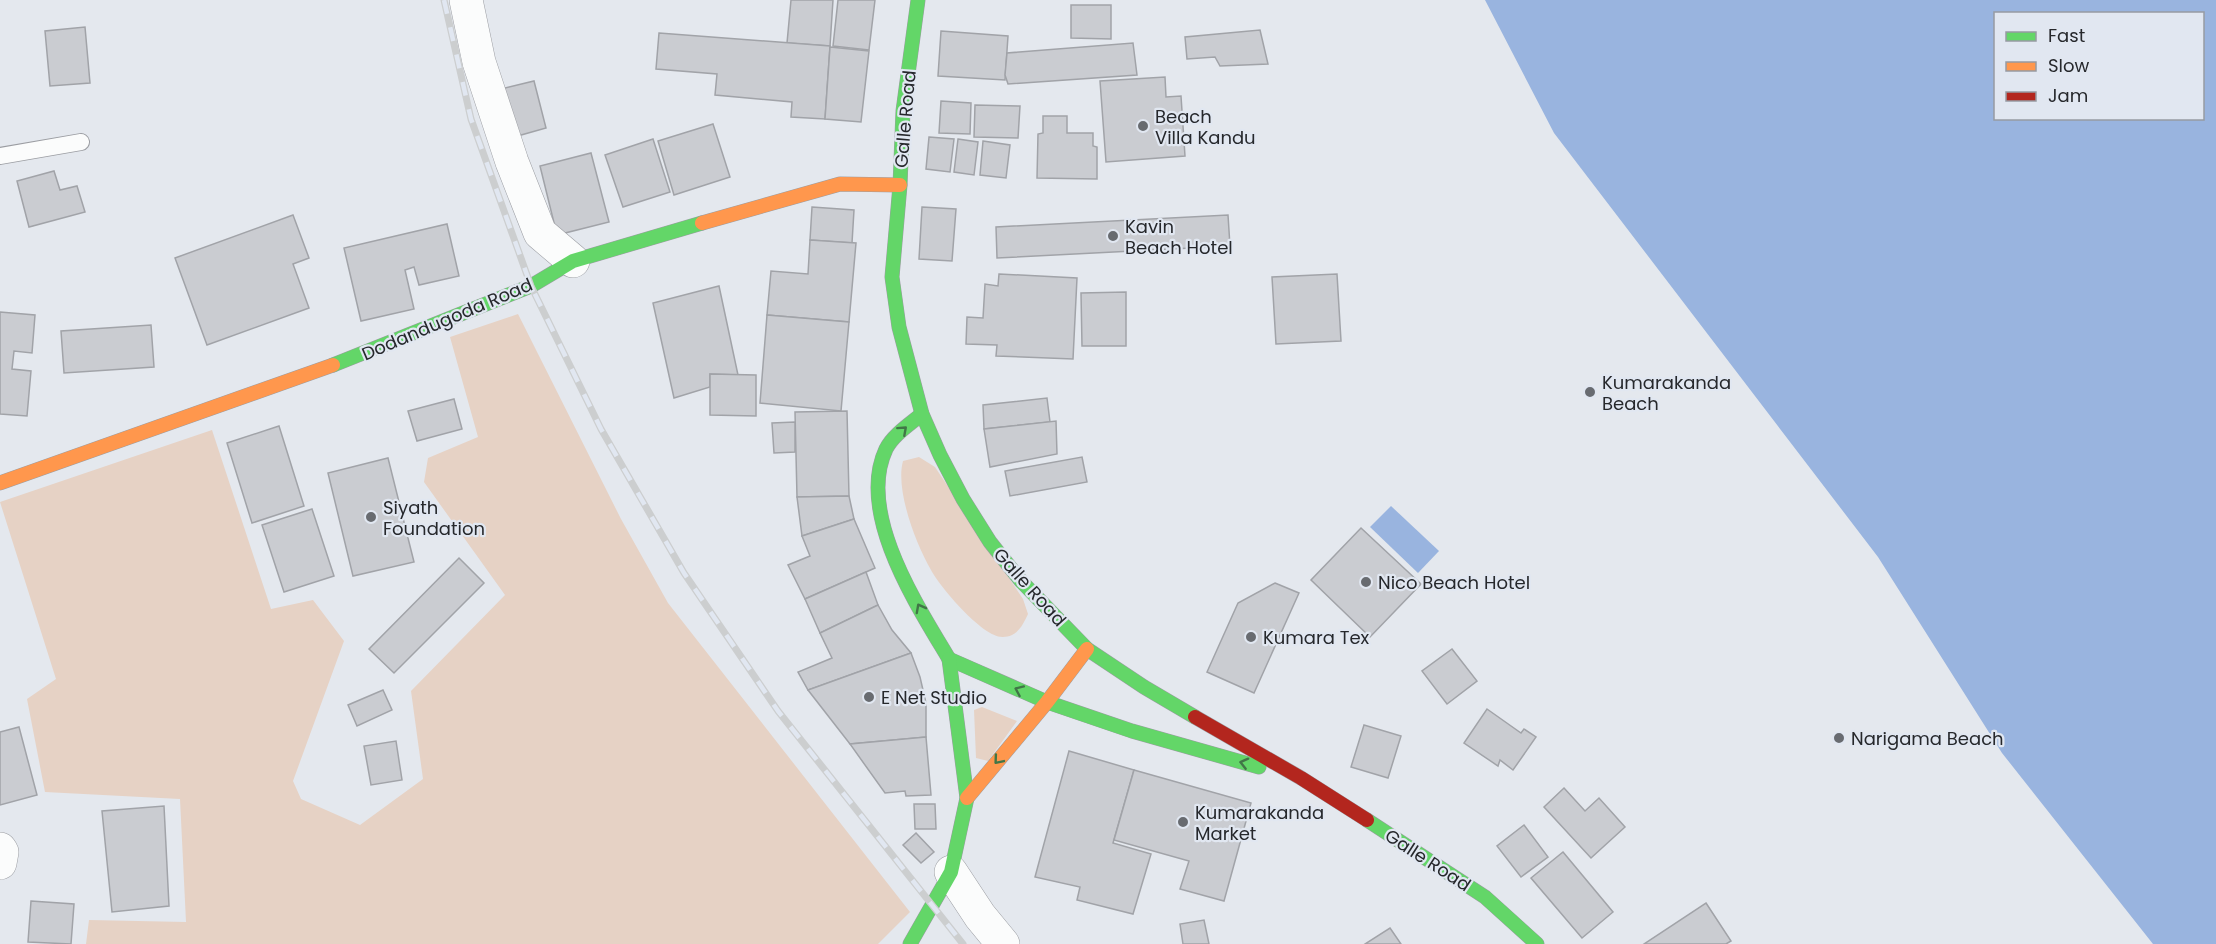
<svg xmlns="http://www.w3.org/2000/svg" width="2216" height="944" font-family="Poppins,sans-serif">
  <rect width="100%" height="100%" fill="#e4e8ee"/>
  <g fill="#e6d2c5">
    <path d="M518,314L621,519L668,603L910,912L878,944H86L89,920L186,922L180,799L45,792L27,699L56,679L0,502L212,430L271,609L313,600L344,641L293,781L301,799L360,825L423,779L411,691L505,595L424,482L428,458L478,437L450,337Z"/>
    <path d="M919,457L935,467L1023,599L1028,614C1023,625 1017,637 1003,637C983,638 940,587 931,570C916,544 895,490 903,461Z"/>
    <path d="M982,707L1017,721L988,761L976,758L974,710Z"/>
  </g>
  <g fill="#99b4df" fill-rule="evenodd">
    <path d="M1485,0H2216V944H2153L2002,753L1878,557L1554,133ZM1996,14H2202V118H1996Z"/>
    <path d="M1391,506L1439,551L1418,573L1370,527Z"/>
  </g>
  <g fill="#caccd1" stroke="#a1a3a8" stroke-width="1.5">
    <path d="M791,0H833L830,46L787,43Z"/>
    <path d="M838,0H875L869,50L833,46Z"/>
    <path d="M1071,5H1111V39L1071,38Z"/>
    <path d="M85,27L90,83L50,86L45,31Z"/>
    <path d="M1260,30L1268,64L1220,66L1215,57L1187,59L1185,37Z"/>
    <path d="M941,31L1008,36L1005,80L938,76Z"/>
    <path d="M659,33L830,46L825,119L791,117L792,102L715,95L717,74L656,69Z"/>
    <path d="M1133,43L1137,75L1008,84L1005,75L1007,53Z"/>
    <path d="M830,47L869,51L861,122L825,119Z"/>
    <path d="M1165,77L1166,97L1181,96L1185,156L1106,162L1100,81Z"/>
    <path d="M534,81L546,128L514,137L501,89Z"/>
    <path d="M941,101L971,103L970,134L939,133Z"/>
    <path d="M975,105L1020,106L1018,138L974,137Z"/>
    <path d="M1043,116H1067V133H1093V146L1097,147V179L1037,178L1038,134L1043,133Z"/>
    <path d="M713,124L730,177L674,195L658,141Z"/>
    <path d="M929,137L954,139L950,172L926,169Z"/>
    <path d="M653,139L670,192L623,207L605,155Z"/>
    <path d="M958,139L978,142L974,175L954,172Z"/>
    <path d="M983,141L1010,145L1006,178L980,175Z"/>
    <path d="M591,153L609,222L557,235L540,166Z"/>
    <path d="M54,171L60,190L77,186L85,212L29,227L17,181Z"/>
    <path d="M812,207L854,210L852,243L810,240Z"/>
    <path d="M922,207L956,209L952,261L919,259Z"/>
    <path d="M293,215L309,258L293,264L309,308L207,345L175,258Z"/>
    <path d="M1228,215L1230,246L997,258L996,227Z"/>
    <path d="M447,224L459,276L419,285L414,267L405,270L414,309L361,321L344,248Z"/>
    <path d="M810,240L856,243L849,322L767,315L771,271L808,274Z"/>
    <path d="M999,274L1077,278L1073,359L996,356L997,345L966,344L967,317L983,318L985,284L998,286Z"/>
    <path d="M1337,274L1341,341L1276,344L1272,277Z"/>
    <path d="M719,286L738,375L710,374V387L674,398L653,303Z"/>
    <path d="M1126,292V346H1082L1081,293Z"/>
    <path d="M0,312L35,315L32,353L14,351L12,369L31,371L27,416L0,414Z"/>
    <path d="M767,315L849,322L841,411L760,403Z"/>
    <path d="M151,325L154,367L64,373L61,331Z"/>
    <path d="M710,374L756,375V416L710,415Z"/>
    <path d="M1047,398L1050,422L984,429L983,405Z"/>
    <path d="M454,399L462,429L417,441L408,411Z"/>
    <path d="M847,411L849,496L797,497L795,412Z"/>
    <path d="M1056,421L1057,454L990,467L984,429Z"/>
    <path d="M795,422V452L774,453L772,423Z"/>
    <path d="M279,426L304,506L252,523L227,443Z"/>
    <path d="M1082,457L1087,482L1010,496L1005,471Z"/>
    <path d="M388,458L414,562L353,576L328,473Z"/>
    <path d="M849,496L854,519L802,536L797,497Z"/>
    <path d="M312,509L334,576L284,592L262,525Z"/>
    <path d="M854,519L875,568L805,599L788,565L810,556L802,536Z"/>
    <path d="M1361,528L1421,584L1370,637L1311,580Z"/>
    <path d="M459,558L484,583L394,673L369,649Z"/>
    <path d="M866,572L878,605L820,633L805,599Z"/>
    <path d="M1275,583L1299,593L1254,693L1207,672L1238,603Z"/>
    <path d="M878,605L892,630L911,653L808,690L798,672L832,658L820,633Z"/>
    <path d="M1452,649L1477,681L1447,704L1422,671Z"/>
    <path d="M911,653L920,677L926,703V737L850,744L808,690Z"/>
    <path d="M383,690L392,710L357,726L348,705Z"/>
    <path d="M1487,709L1521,733L1524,729L1536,737L1513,770L1500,760L1498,766L1464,743Z"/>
    <path d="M1364,725L1401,736L1388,778L1351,767Z"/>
    <path d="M19,727L37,795L0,805V732Z"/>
    <path d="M926,737L931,795L906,796L905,791L885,793L850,744Z"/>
    <path d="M396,741L402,780L371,785L364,746Z"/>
    <path d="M1069,751L1134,770L1113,843L1151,854L1133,914L1077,900L1080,887L1035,877Z"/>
    <path d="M1134,770L1251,803L1224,901L1180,889L1189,861L1114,840Z"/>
    <path d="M1564,788L1585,811L1599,798L1625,827L1591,858L1544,807Z"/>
    <path d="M914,804H935L936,829H915Z"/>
    <path d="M164,806L169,906L112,912L102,811Z"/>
    <path d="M1524,825L1548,857L1521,877L1497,846Z"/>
    <path d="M916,833L934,852L921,863L903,845Z"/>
    <path d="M1563,852L1613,912L1582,938L1531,878Z"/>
    <path d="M31,901L74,904L71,944L28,942Z"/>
    <path d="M1706,903L1731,941L1726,944H1644Z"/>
    <path d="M1204,920L1209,944H1183L1180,924Z"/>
    <path d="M1390,928L1401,944H1365Z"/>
  </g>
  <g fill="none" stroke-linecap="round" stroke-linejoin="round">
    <g stroke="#9b9da2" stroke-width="18">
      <path id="lane" d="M0,156L81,142"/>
    </g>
    <g stroke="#9b9da2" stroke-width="34">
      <g id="street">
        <path d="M466,0L479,62L512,162L540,233L573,261"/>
        <path d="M0,849L2,852L0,863"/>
        <path d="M951,872L980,916L1003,944"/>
      </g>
    </g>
    <g stroke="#9b9da2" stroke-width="15">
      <g id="fast">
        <path d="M918,0L903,111L900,185L892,277L899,327L922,414L940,455L963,499L990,542L1021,581L1087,649L1144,687L1195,717"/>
        <path d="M333,365L531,286L573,261L702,223"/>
        <path d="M922,414C910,424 893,435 886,449C856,513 917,605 949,659"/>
        <path d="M949,659L1047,702L1132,731L1259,767"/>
        <path d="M1367,820L1485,897L1537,944"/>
        <path d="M910,944L951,872L967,798L949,659"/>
      </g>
    </g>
    <g stroke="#9b9da2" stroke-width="15">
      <g id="slow">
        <path d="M702,223L840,184L900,185"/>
        <path d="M0,483L333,365"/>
        <path d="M967,798L1047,702L1087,649"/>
      </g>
    </g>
    <g stroke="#9b9da2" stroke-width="15">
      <path id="jam" d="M1195,717L1301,778L1367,820"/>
    </g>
    <use href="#lane" stroke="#fbfcfc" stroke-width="16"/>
    <use href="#street" stroke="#fbfcfc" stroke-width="33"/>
    <use href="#fast" stroke="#63d668" stroke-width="14"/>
    <use href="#slow" stroke="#ff974d" stroke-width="14"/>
    <use href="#jam" stroke="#b3261e" stroke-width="14"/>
    <g stroke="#cccecf" stroke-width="7">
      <path id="rail" d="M444,0L471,119L531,286L601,429L684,573L778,711L963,944"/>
    </g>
    <use href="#rail" stroke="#e1e7f1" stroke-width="4.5" stroke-dasharray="14" stroke-linecap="butt"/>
  </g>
  <defs><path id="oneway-chevron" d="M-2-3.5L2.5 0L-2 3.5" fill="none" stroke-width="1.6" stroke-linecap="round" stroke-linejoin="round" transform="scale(1.5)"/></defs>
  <g stroke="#417647">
    <use href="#oneway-chevron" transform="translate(903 430) rotate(-42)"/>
    <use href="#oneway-chevron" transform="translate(920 608) rotate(-118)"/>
    <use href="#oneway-chevron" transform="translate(1019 690) rotate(-156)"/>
    <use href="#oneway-chevron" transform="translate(998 760) rotate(130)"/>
    <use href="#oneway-chevron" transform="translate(1244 763) rotate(-166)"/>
  </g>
  <g fill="#686b70" stroke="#e1e7f1" stroke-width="2">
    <circle cx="1143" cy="126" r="6"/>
    <circle cx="1113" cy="236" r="6"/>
    <circle cx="1590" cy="392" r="6"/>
    <circle cx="371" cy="517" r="6"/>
    <circle cx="1366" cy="582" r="6"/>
    <circle cx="1251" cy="637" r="6"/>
    <circle cx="869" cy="697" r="6"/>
    <circle cx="1839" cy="738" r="6"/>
    <circle cx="1183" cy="822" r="6"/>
  </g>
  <g text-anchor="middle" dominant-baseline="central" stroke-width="4.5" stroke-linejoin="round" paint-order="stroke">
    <g font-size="18" fill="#26282c" stroke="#e1e7f1" text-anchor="start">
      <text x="1155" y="116">Beach<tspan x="1155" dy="21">Villa Kandu</tspan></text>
      <text x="1125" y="226">Kavin<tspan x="1125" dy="21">Beach Hotel</tspan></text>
      <text x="1602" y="382">Kumarakanda<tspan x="1602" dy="21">Beach</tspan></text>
      <text x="383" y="507">Siyath<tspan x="383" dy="21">Foundation</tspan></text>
      <text x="1378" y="582">Nico Beach Hotel</text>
      <text x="1263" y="637">Kumara Tex</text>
      <text x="881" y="697">E Net Studio</text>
      <text x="1851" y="738">Narigama Beach</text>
      <text x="1195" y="812">Kumarakanda<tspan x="1195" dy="21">Market</tspan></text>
    </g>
    <g font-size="18" fill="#26282c" stroke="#e1e7f1">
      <text transform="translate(905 119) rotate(-85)">Galle Road</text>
      <text transform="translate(447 319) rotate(-23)">Dodandugoda Road</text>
      <text transform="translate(1030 587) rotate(48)">Galle Road</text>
      <text transform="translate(1428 860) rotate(33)">Galle Road</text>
    </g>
  </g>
  <rect x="1994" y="12" width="210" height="108" fill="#e1e7f1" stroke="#969ba2" stroke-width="1.5"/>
  <rect x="2006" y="32" width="30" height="9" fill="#63d668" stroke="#969ba2" stroke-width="1.5"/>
  <text x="2048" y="42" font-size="18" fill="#26282c">Fast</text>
  <rect x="2006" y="62" width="30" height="9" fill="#ff974d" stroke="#969ba2" stroke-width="1.5"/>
  <text x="2048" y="72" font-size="18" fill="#26282c">Slow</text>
  <rect x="2006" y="92" width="30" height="9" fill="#b3261e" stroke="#969ba2" stroke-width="1.5"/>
  <text x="2048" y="102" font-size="18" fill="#26282c">Jam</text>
</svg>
